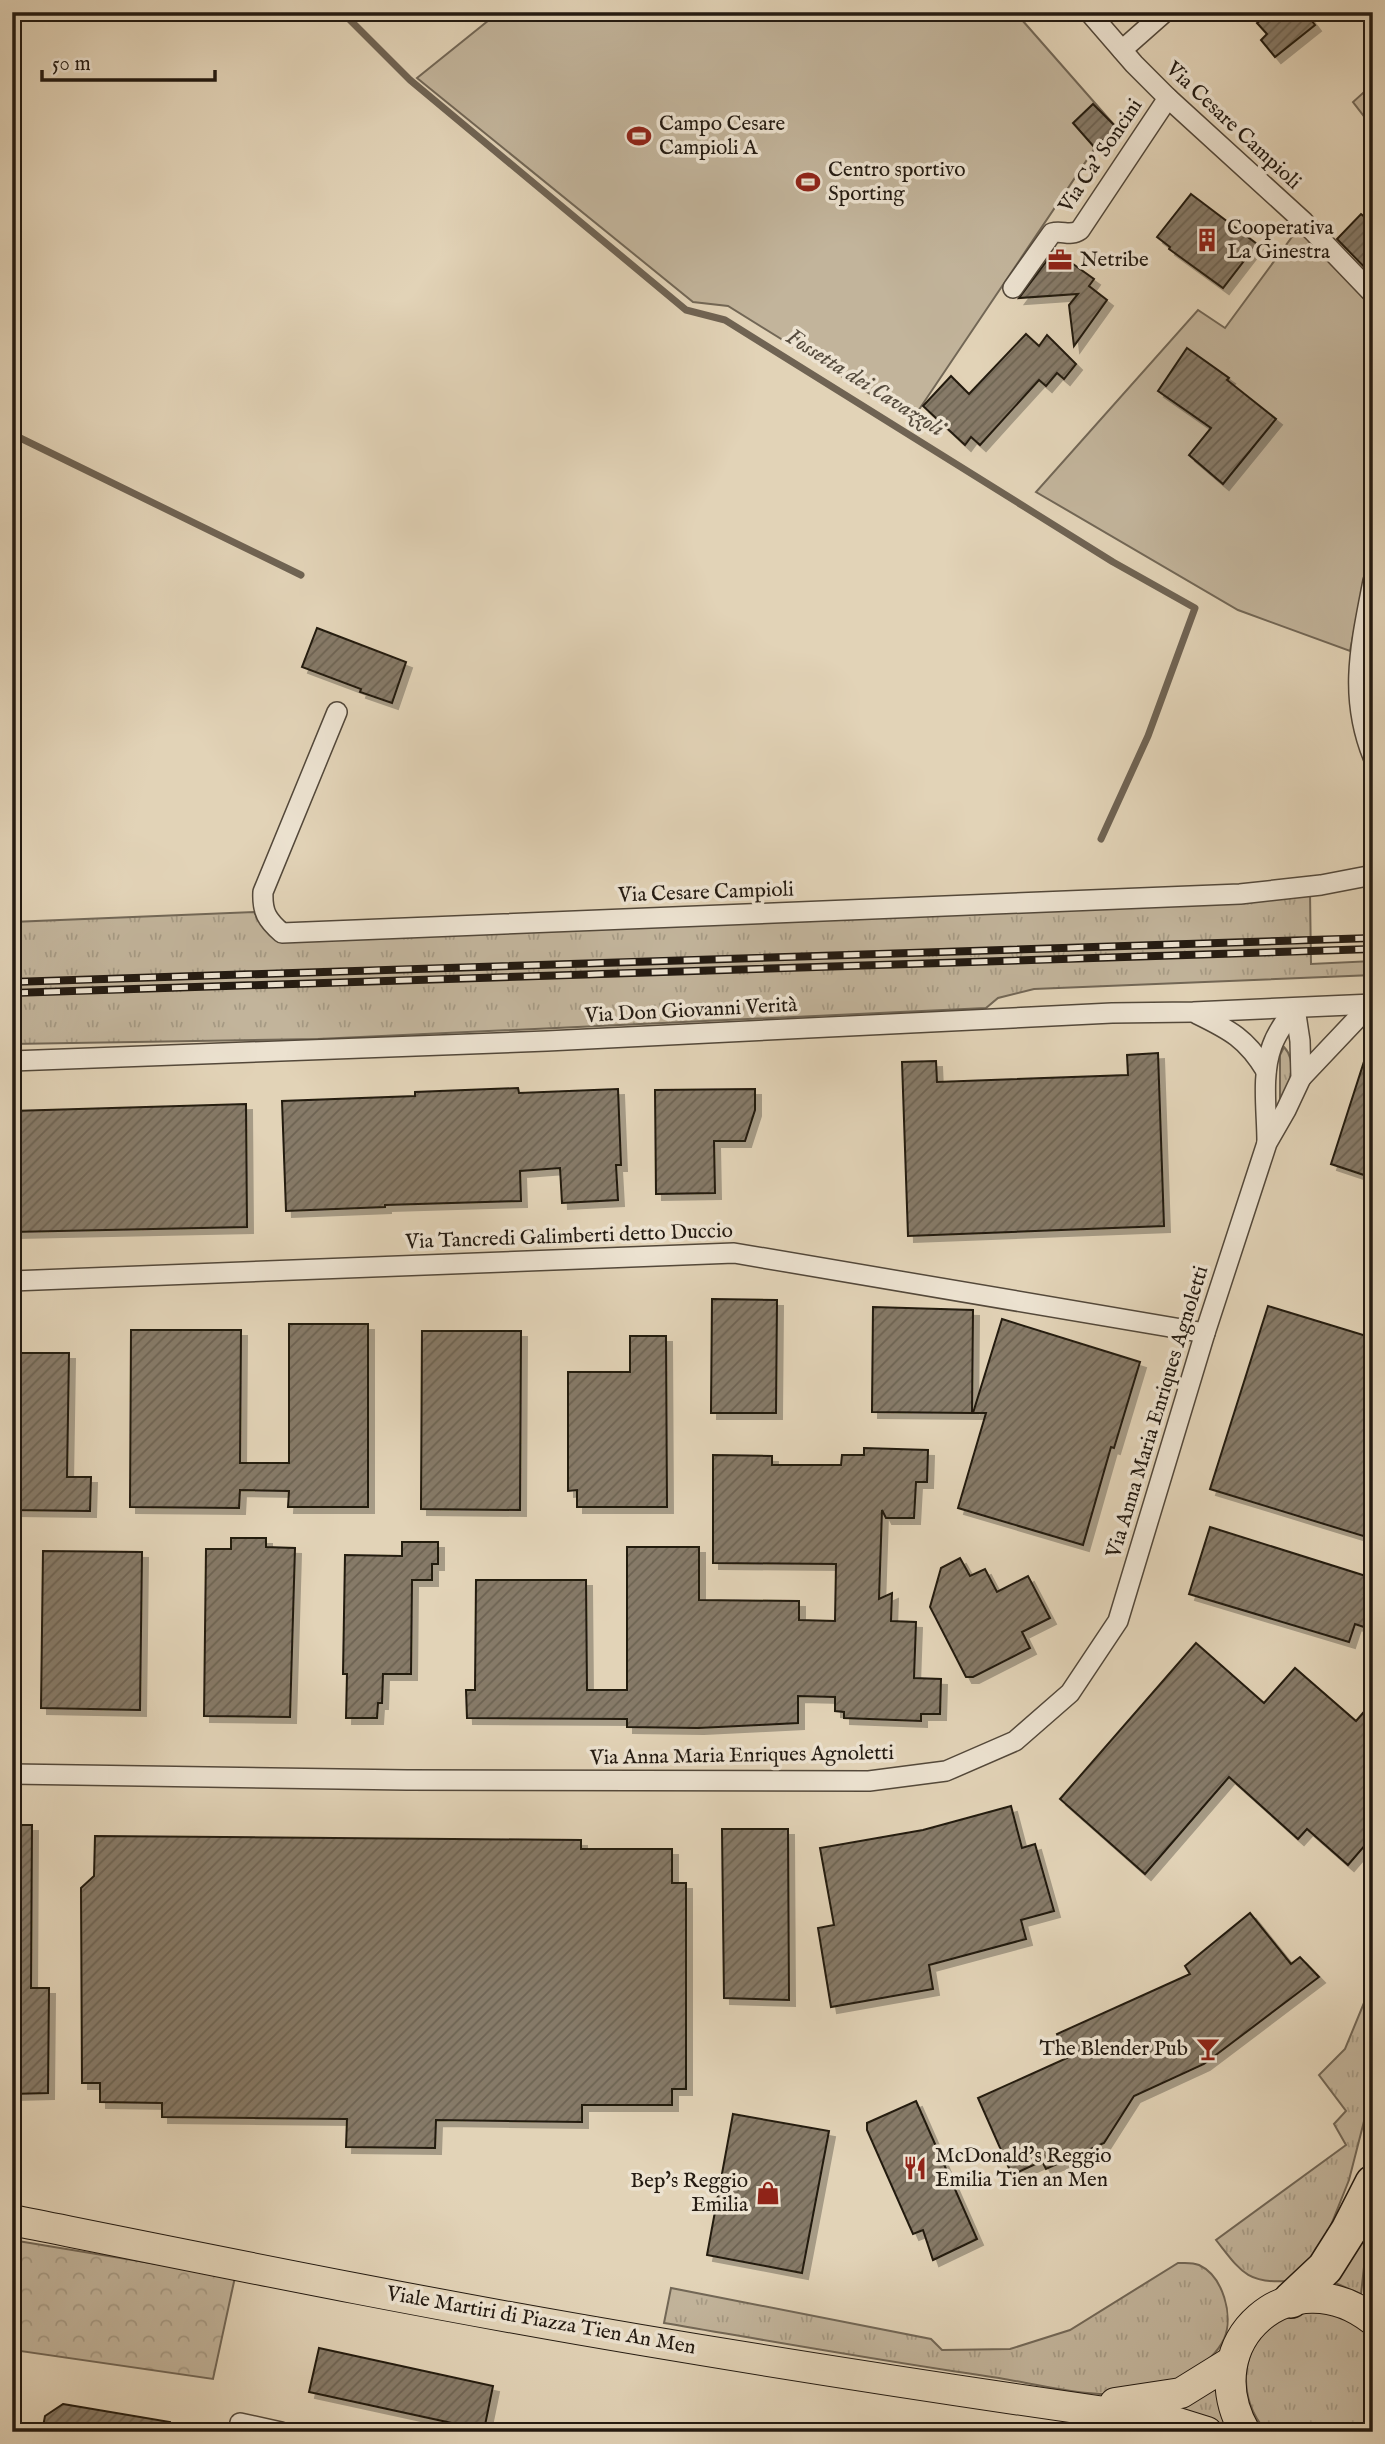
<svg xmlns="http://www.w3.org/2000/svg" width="1385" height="2444" font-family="'IM FELL English',serif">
  <defs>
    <pattern id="grass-tufts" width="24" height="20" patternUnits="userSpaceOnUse" patternTransform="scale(1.75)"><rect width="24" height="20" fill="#c2b49b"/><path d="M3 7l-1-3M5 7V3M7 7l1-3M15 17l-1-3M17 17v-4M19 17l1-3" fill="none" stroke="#a69a84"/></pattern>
    <pattern id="forest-firs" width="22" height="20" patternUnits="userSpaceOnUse" patternTransform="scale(1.75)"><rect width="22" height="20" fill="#c2b49b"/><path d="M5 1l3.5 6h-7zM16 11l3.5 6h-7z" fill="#a69a84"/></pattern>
    <pattern id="park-crowns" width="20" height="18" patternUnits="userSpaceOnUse" patternTransform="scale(1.75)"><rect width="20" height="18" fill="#c2b49b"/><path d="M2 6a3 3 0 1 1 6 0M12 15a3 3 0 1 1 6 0" fill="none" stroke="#a69a84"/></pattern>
    <pattern id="building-hatch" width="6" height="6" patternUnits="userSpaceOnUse" patternTransform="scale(1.75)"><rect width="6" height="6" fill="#867a67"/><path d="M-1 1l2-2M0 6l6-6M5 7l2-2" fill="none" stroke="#6d6353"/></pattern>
    <filter id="shadow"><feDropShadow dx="6" dy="6" stdDeviation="0" flood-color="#0004"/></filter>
  </defs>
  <rect width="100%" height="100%" fill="#e2d3b7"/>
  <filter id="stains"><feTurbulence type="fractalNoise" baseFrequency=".00286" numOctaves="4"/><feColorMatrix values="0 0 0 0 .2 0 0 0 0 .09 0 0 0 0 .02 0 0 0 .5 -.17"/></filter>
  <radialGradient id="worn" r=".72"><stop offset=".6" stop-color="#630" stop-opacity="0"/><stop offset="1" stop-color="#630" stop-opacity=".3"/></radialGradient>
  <g fill="url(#grass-tufts)" stroke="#726756" stroke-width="2">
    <path d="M1310,893L1311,964L1373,961V975L1034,989L998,998L986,1008L318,1039L12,1044V922L254,912L262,924Z"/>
    <path d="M1284,1047C1298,1062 1290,1086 1280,1100V1055Z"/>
    <path d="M1373,1981V2086L1349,2180L1323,2245L1288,2281C1246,2284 1240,2270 1216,2240L1346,2145L1334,2124L1346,2111L1319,2075L1345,2049Z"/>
    <path d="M1369,2222L1361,2294L1333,2282Z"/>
    <path d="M1178,2263C1185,2263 1192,2262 1199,2265C1223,2276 1234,2316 1224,2339C1212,2365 1173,2385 1146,2391C1099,2401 1046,2386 999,2378C887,2362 776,2342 664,2323L671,2288L931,2339L942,2350L1010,2349L1070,2330Z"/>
    <path d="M1325,2311C1345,2317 1360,2324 1373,2342V2421L1364,2432H1267C1236,2400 1238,2341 1282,2319C1296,2312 1309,2312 1325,2311Z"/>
    <path d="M1220,2382L1230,2432L1172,2411Z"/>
  </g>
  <path fill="url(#forest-firs)" stroke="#726756" stroke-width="2" d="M1373,84V128L1353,102Z"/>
  <path fill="url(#park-crowns)" stroke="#726756" stroke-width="2" d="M12,2240L235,2277L213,2379L14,2350L12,2359Z"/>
  <g fill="#c2b49b" stroke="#726756" stroke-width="2">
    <path d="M499,12H1015L1116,127L1095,148L912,420L728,306L693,302L417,78Z"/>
    <path d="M1300,226L1373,302V538L1350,651L1238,610L1036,492L1198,310L1225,328Z"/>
  </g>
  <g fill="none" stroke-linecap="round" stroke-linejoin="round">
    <g stroke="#6f6353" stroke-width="7">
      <path d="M342,12L410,80L686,310L725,320L1113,562L1195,608L1148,736L1101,839"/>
      <path d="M12,434L301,575"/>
    </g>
  </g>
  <g fill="url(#building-hatch)" stroke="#231a11" stroke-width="2" filter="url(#shadow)">
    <path d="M1270,12H1305L1315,25L1275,57L1261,40L1267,34L1257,23Z"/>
    <path d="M1093,104L1116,127L1095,148L1073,123Z"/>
    <path d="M1191,194L1257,244L1223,288L1169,249L1170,247L1157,237Z"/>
    <path d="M1361,214L1373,224V276L1337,239Z"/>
    <path d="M1052,254L1070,267L1073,264L1094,279L1089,286L1107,300L1074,346L1069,305L1078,294L1019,298Z"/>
    <path d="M1026,334L1039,346L1047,335L1076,364L1064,379L1057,373L1046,386L1039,380L980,445L971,437L965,445L923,406L951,376L969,394Z"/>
    <path d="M1187,348L1229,378L1227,380L1276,419L1223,484L1189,455L1211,428L1158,391Z"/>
    <path d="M317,628L406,662L392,703L360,692L361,689L302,667Z"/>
    <path d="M1369,1046L1373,1047V1178L1331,1164Z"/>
    <path d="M1158,1053L1164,1226L908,1236L902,1062L936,1061L937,1082L1128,1075L1127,1055Z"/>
    <path d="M518,1088L519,1093L618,1089L621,1165H616L618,1200L562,1203L560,1168L520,1171L521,1201L385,1205V1207L286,1211L282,1101L415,1096V1092Z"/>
    <path d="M755,1089V1110L745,1141H714L715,1193L656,1194L655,1090Z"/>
    <path d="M246,1104L247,1227L12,1232V1111Z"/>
    <path d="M712,1299L777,1300L776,1413H711Z"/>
    <path d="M1268,1306L1373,1338V1539L1210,1489Z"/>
    <path d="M873,1307L973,1310L972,1413L872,1412Z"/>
    <path d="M1002,1319L1140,1362L1114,1448L1111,1447L1083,1545L958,1508L986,1413H973Z"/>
    <path d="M289,1324H368V1507H288L289,1491L240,1490L239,1508L130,1507L131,1330H241L240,1463H289Z"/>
    <path d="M422,1331H521L520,1510L421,1509Z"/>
    <path d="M630,1336H666L667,1507H577V1490L568,1491V1372H630Z"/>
    <path d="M12,1353H69L67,1477H91L90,1511L12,1510Z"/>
    <path d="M864,1448L928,1450L927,1482H916L914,1518H886L882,1510L879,1599L892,1593L891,1621L916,1622L914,1678L941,1679L940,1714H921V1721L844,1718V1712L835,1711V1697L798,1696V1723L698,1728L627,1727V1719L467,1718L466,1690H475L476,1580H586L587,1690H627V1547H699V1600L799,1601V1620L835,1621L836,1564L713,1563V1455L772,1456V1465H841L842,1455H864Z"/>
    <path d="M1210,1527L1369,1577L1364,1594L1373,1597V1630L1355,1624L1349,1642L1189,1594Z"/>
    <path d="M231,1538H266V1547L295,1548L290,1717L204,1716L206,1549H231Z"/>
    <path d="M402,1542H438V1564H432V1580H412L411,1674H383L382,1703H378L377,1718H346L347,1674H343L345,1555L402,1556Z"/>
    <path d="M43,1551L142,1552L140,1710L41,1708Z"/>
    <path d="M960,1558L970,1576L985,1569L997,1592L1028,1576L1050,1618L1022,1632L1030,1648L973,1677H966L930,1607L941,1568Z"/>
    <path d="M1196,1643L1264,1703L1295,1668L1356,1721L1363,1713L1373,1721V1836L1348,1865L1307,1829L1298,1839L1229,1777L1145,1874L1060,1799Z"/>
    <path d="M1011,1806L1022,1848L1035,1844L1054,1911L1021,1920L1026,1939L929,1965L933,1989L831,2007L818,1928L834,1925L820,1848L923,1830Z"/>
    <path d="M12,1825H32L31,1988H49L48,2093L12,2094Z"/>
    <path d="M722,1829H788L789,2000L724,1998Z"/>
    <path d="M95,1836L581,1840V1849H672V1883H686V2089H672V2105H582V2122L436,2120L435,2148L346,2147L347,2119L162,2117V2103L100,2102V2083H82L81,1888L94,1876Z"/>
    <path d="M1250,1913L1291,1964L1300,1957L1319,1977L1204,2064L1134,2096L1104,2143L1046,2169L1042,2161L1012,2175L978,2098L1067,2058L1057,2034L1190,1974L1185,1966Z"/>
    <path d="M916,2101L977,2239L933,2260L923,2230L913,2234L867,2130V2123Z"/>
    <path d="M733,2114L829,2131L802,2273L707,2255Z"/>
    <path d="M319,2348L493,2386L484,2430L309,2392Z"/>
    <path d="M63,2404L170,2422L169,2432H42L45,2416Z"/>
  </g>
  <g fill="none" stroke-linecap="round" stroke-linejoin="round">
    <g stroke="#53483a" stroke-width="22">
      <g id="street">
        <path d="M1089,12L1134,64L1168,98L1304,222L1373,294"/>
        <path d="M1122,50L1165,12"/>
        <path d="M1013,288L1052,233C1063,230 1070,237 1080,230L1168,98"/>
        <path d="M1373,581C1361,644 1348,695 1373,757"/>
        <path d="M337,712L263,892C262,912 267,920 282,933L1240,894L1321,885L1373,875"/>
        <path d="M1197,1014C1230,1030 1247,1039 1266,1071"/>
        <path d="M12,1061L547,1041L1112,1013L1193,1012L1373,1004"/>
        <path d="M1301,1078L1371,1004"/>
        <path d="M1267,1142C1267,1111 1261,1075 1272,1046C1277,1032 1286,1020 1295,1008"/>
        <path d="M12,1281L734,1253L1205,1333"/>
        <path d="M12,1774L407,1780L869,1781L946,1771L1015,1741L1070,1693L1118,1621L1205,1333L1267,1143L1286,1110L1301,1078L1300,1041L1295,1008"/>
        <path d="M238,2432L240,2423L281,2432"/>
      </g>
    </g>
    <g stroke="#231a11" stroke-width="32">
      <g id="primary">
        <path d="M12,2220C221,2262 431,2305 641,2340C819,2370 996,2397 1175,2422L1207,2432"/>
        <path d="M1115,2403L1181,2393L1231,2362"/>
        <path d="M1245,2432C1193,2341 1292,2256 1373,2320"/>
      </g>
    </g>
    <g stroke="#231a11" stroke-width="38">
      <path id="highway" d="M1291,2300L1325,2268L1349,2230L1373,2183"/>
    </g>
    <use href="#street" stroke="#ece2d0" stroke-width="19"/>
    <use href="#primary" stroke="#e2d3b7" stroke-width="30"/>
    <use href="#highway" stroke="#e2d3b7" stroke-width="35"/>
    <g stroke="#231a11" stroke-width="8">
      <g id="rail">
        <path d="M12,982L1373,938"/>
        <path d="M12,993L1373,949"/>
      </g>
    </g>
    <use href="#rail" stroke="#ece2d0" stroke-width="5" stroke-dasharray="16" stroke-linecap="butt"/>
  </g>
  <defs>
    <g id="stadium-bare" transform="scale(1.89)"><path d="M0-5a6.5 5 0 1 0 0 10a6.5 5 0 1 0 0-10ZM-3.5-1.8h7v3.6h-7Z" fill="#8f2418" stroke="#ece2d0" stroke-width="2.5" paint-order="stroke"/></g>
    <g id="building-bare" transform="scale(1.89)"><path d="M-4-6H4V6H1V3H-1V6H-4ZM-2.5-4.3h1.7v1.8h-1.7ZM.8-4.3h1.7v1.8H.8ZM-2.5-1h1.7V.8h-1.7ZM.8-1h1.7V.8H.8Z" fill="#8f2418" stroke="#ece2d0" stroke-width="2.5" paint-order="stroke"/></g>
    <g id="office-bare" transform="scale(1.89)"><path d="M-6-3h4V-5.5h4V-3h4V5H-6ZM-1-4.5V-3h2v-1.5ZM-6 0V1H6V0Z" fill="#8f2418" stroke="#ece2d0" stroke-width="2.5" paint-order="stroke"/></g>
    <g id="bar-bare" transform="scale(1.89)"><path d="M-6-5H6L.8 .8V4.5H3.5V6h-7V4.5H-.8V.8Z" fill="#8f2418" stroke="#ece2d0" stroke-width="2.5" paint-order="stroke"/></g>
    <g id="restaurant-bare" transform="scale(1.89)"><path d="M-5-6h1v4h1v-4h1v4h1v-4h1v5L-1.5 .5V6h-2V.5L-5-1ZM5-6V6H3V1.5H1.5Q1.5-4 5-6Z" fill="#8f2418" stroke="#ece2d0" stroke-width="2.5" paint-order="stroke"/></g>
    <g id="shop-bare" transform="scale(1.89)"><path d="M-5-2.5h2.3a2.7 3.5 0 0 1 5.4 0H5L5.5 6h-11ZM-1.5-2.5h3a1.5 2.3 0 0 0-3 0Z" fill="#8f2418" stroke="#ece2d0" stroke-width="2.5" paint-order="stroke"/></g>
  </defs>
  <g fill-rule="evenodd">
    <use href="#stadium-bare" x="639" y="136"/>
    <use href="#stadium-bare" x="808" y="182"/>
    <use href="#building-bare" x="1207" y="240"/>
    <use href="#office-bare" x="1060" y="260"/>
    <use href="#bar-bare" x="1208" y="2049"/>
    <use href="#restaurant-bare" x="915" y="2168"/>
    <use href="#shop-bare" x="768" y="2193"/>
  </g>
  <g text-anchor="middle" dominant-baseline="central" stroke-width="7" stroke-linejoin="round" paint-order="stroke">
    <g font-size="21" fill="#231a11" stroke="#ece2d0" text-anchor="start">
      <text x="659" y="124">Campo Cesare<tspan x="659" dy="24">Campioli A</tspan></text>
      <text x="828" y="170">Centro sportivo<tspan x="828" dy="24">Sporting</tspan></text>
      <text x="1227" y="228">Cooperativa<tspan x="1227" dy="24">La Ginestra</tspan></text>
      <text x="1080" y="260">Netribe</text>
      <text x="1188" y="2049" text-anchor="end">The Blender Pub</text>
      <text x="935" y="2156">McDonald's Reggio<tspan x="935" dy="24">Emilia Tien an Men</tspan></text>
      <text x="748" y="2181" text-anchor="end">Bep's Reggio<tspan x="748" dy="24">Emilia</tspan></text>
    </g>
    <g font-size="21" fill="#231a11" stroke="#ece2d0">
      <text transform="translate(1233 126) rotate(43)">Via Cesare Campioli</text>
      <text transform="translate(1101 156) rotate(-56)">Via Ca' Soncini</text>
      <text transform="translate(706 893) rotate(-2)">Via Cesare Campioli</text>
      <text transform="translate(691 1011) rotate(-3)">Via Don Giovanni Verità</text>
      <text transform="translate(569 1237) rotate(-2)">Via Tancredi Galimberti detto Duccio</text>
      <text transform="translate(1158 1412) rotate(-73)">Via Anna Maria Enriques Agnoletti</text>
      <text transform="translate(742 1756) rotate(-1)">Via Anna Maria Enriques Agnoletti</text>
      <text transform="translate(541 2321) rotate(10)">Viale Martiri di Piazza Tien An Men</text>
    </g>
    <g font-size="23" font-style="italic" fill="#554b3d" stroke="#ece2d0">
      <text transform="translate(865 383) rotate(32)">Fossetta dei Cavazzoli</text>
    </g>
  </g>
  <rect width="1385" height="2444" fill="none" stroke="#e2d3b7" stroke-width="42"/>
  <rect x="14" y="14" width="1357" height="2416" fill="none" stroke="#231a11" stroke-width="3.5"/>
  <rect x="21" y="21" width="1343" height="2402" fill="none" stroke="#231a11" stroke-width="2"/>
  <path d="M42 70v10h173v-10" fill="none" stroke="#231a11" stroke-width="3.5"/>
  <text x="52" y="70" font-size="21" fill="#231a11" stroke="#ece2d0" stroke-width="5" paint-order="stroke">50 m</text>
  <rect width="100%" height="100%" filter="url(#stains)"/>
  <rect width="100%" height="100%" fill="url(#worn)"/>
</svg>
